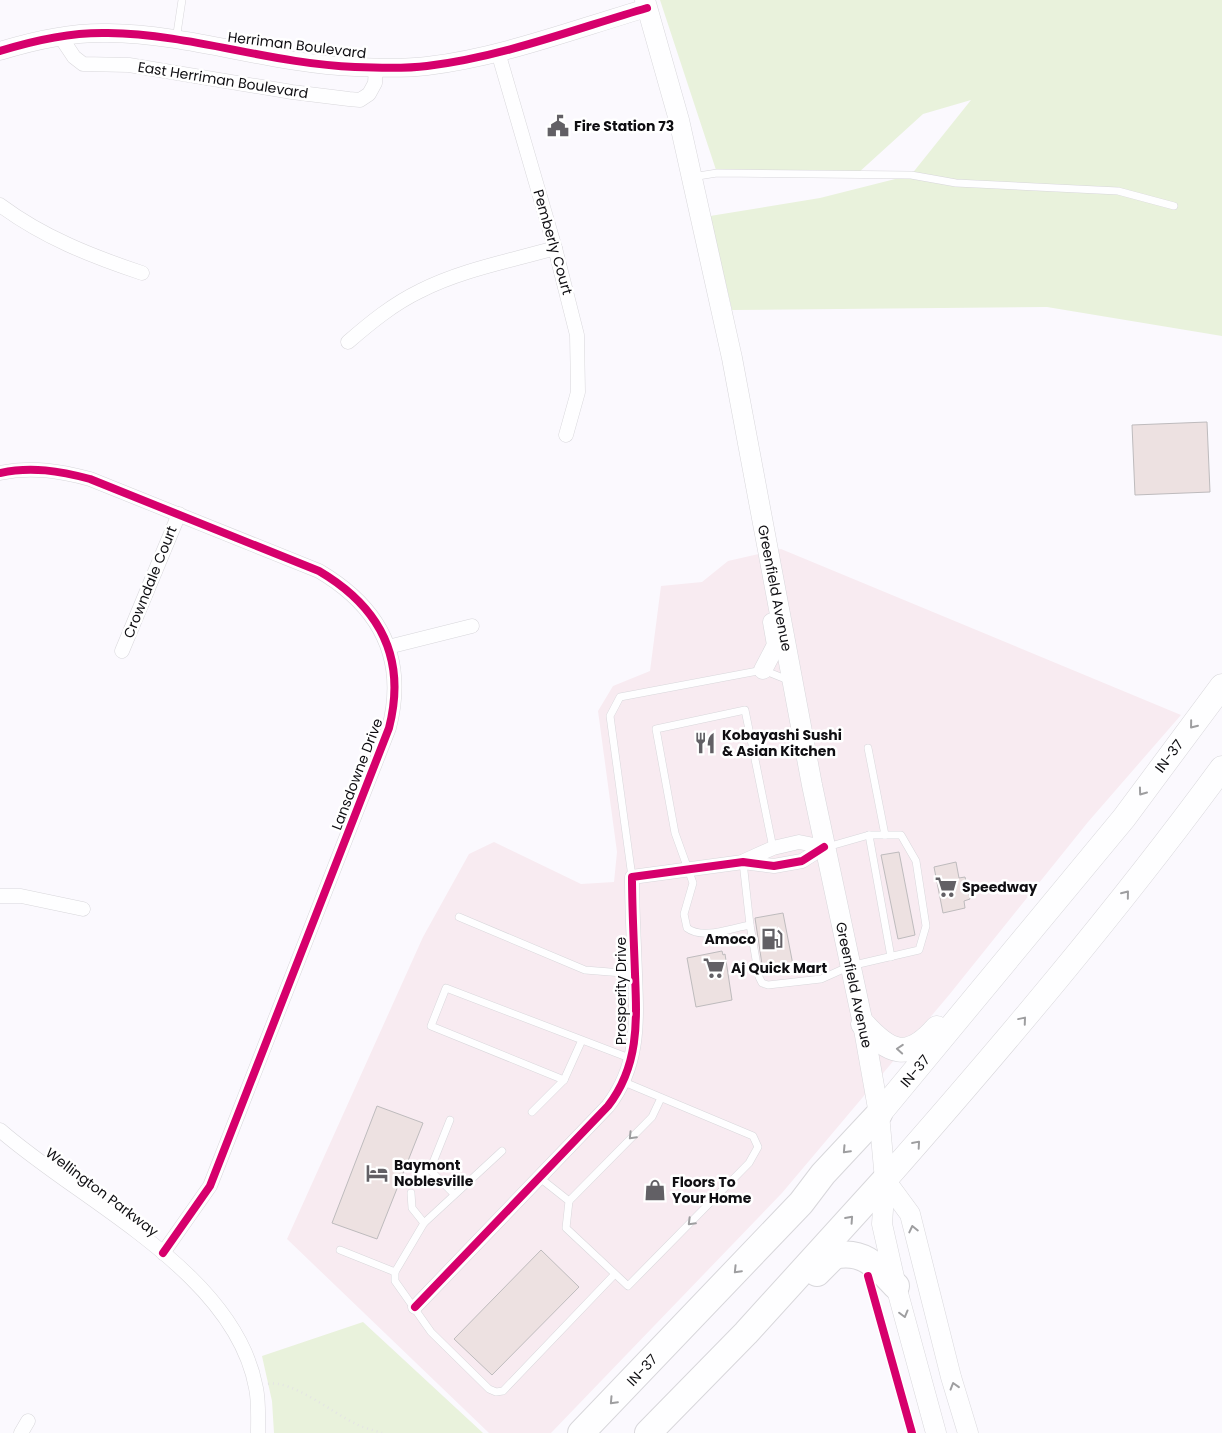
<svg xmlns="http://www.w3.org/2000/svg" width="1222" height="1433" font-family="Poppins,sans-serif">
  <rect width="100%" height="100%" fill="#fbf9fe"/>
  <path fill="#f8ebf1" d="M781,549L1181,715L1088,822L949,995L782,1193L551,1433H489L287,1239L423,937L469,854L494,842L581,884L614,882L617,852L598,711L613,686L650,671L661,586L702,582L728,561Z"/>
  <g fill="#e9f2dc">
    <path d="M660,0H1222V336L1047,307L732,310L710,216L820,198L911,175L971,100L923,114L857,174L717,173Z"/>
    <path d="M363,1322L483,1433H274L272,1401L262,1356Z"/>
  </g>
  <g fill="#ede1e1" stroke="#bebbbd">
    <path d="M1207,422L1210,492L1135,495L1132,425Z"/>
    <path d="M899,852L915,935L898,939L881,855Z"/>
    <path d="M956,862L959,878L965,877L970,899L964,901L965,908L943,913L934,867Z"/>
    <path d="M783,913L793,965L763,971L755,918Z"/>
    <path d="M722,951L723,955L725,954L732,1000L696,1007L687,958Z"/>
    <path d="M377,1106L423,1123L377,1239L332,1223Z"/>
    <path d="M541,1250L579,1287L492,1375L454,1339Z"/>
  </g>
  <g fill="none" stroke-linecap="round" stroke-linejoin="round">
    <g stroke="#d8d7db" stroke-width="8">
      <g id="service">
        <path d="M176,40L182,0"/>
        <path d="M692,177L717,173L911,175L956,183L1118,191L1174,206"/>
        <path d="M868,748L885,835"/>
        <path d="M869,835L891,957"/>
        <path d="M743,862L750,925L759,977L762,983L768,985L821,979L850,966L919,950L926,926L916,861L901,835H869L827,847"/>
        <path d="M632,877L610,716L620,697L763,670L788,680"/>
        <path d="M459,917L585,970L635,974"/>
        <path d="M750,925C731,928 703,940 687,928L684,914L693,883L675,833L656,729L745,710L773,848"/>
        <path d="M582,1040L564,1080L431,1026L446,988L632,1059"/>
        <path d="M532,1112L564,1080"/>
        <path d="M502,1151L424,1223L395,1272V1281L431,1332L489,1389L496,1392L503,1391L614,1275"/>
        <path d="M430,1170L450,1120"/>
        <path d="M417,1178L422,1171L430,1170L454,1194"/>
        <path d="M540,1178L569,1201L566,1228L628,1286L749,1163L758,1147L753,1136L624,1082"/>
        <path d="M411,1193L412,1208L424,1223"/>
        <path d="M569,1201L652,1117L661,1098"/>
        <path d="M340,1250L395,1272"/>
      </g>
    </g>
    <g stroke="#d8d7db" stroke-width="15">
      <g id="minor">
        <path d="M60,36L74,57L83,64L129,65L292,92L349,99L360,100L369,94L375,83L376,67"/>
        <path d="M498,52L555,248L577,335L578,392L566,435"/>
        <path d="M0,205C43,237 91,256 142,273"/>
        <path d="M348,342C370,323 393,304 420,291C461,270 510,261 555,248"/>
        <path d="M0,473C31,466 60,471 90,479L319,571C380,607 407,658 389,728L210,1186L163,1253"/>
        <path d="M388,647L472,626"/>
        <path d="M122,651L179,514"/>
        <path d="M744,861L773,848L799,842L824,847"/>
        <path d="M0,896H21L83,909"/>
        <path d="M0,1130C82,1202 235,1272 256,1388C259,1402 258,1418 258,1433"/>
        <path d="M415,1307L608,1106C639,1066 637,1022 635,974C634,942 632,910 632,877L743,862L774,866L802,861L824,847"/>
        <path d="M21,1433L28,1421"/>
      </g>
    </g>
    <g stroke="#d8d7db" stroke-width="19">
      <g id="tertiary">
        <path d="M0,51C35,40 71,32 108,33C191,34 272,64 355,67C379,68 404,69 427,66C502,57 575,29 647,8"/>
        <path d="M763,670L776,645L772,622"/>
      </g>
    </g>
    <g stroke="#d8d7db" stroke-width="21">
      <g id="secondary">
        <path d="M645,0L679,120L732,358L812,785L863,1024L879,1114L885,1180L882,1224L896,1286L936,1433"/>
        <path d="M885,1180L910,1214L951,1377L968,1433"/>
      </g>
    </g>
    <g stroke="#d8d7db" stroke-width="25">
      <g id="trunk">
        <path d="M863,1024C890,1054 908,1061 937,1028"/>
        <path d="M879,1114L1124,818L1222,686"/>
        <path d="M885,1180C1002,1047 1117,911 1222,768"/>
      </g>
    </g>
    <g stroke="#d8d7db" stroke-width="28">
      <g id="motorway">
        <path d="M817,1273L834,1256C863,1249 878,1267 896,1286"/>
        <path d="M581,1433L801,1203L823,1174L879,1114"/>
        <path d="M648,1433L746,1333L885,1180"/>
      </g>
    </g>
    <path stroke="#e4e4e4" stroke-width="2.5" stroke-dasharray="1 4" stroke-linecap="butt" d="M268,1384C291,1379 333,1413 356,1424C364,1428 373,1430 382,1433"/>
    <use href="#service" stroke="#fefeff" stroke-width="7"/>
    <use href="#minor" stroke="#fefeff" stroke-width="14"/>
    <use href="#tertiary" stroke="#fefeff" stroke-width="18"/>
    <use href="#secondary" stroke="#fefeff" stroke-width="20"/>
    <use href="#trunk" stroke="#fefeff" stroke-width="24"/>
    <use href="#motorway" stroke="#fefeff" stroke-width="26"/>
    <g stroke="#fff" stroke-width="11">
      <g id="cycleway">
        <path d="M0,51C35,40 71,32 108,33C191,34 272,64 355,67C379,68 404,69 427,66C502,57 575,29 647,8"/>
        <path d="M0,473C31,466 60,471 90,479L319,571C380,607 407,658 389,728L210,1186L163,1253"/>
        <path d="M868,1276L912,1433"/>
        <path d="M415,1307L608,1106C639,1066 637,1022 635,974C634,942 632,910 632,877L743,862L774,866L802,861L824,847"/>
      </g>
    </g>
    <use href="#cycleway" stroke="#d6006c" stroke-width="8"/>
  </g>
  <defs><path id="oneway-chevron" d="M-2-3.5L2.5 0L-2 3.5" fill="none" stroke-width="1.6" stroke-linecap="round" stroke-linejoin="round" transform="scale(1.25)"/></defs>
  <g stroke="#9e9ea0">
    <use href="#oneway-chevron" transform="translate(1193 725) rotate(129)"/>
    <use href="#oneway-chevron" transform="translate(1142 792) rotate(126)"/>
    <use href="#oneway-chevron" transform="translate(1126 894) rotate(-51)"/>
    <use href="#oneway-chevron" transform="translate(1023 1020) rotate(-50)"/>
    <use href="#oneway-chevron" transform="translate(900 1049) rotate(-176)"/>
    <use href="#oneway-chevron" transform="translate(632 1136) rotate(134)"/>
    <use href="#oneway-chevron" transform="translate(917 1144) rotate(-49)"/>
    <use href="#oneway-chevron" transform="translate(846 1150) rotate(133)"/>
    <use href="#oneway-chevron" transform="translate(850 1219) rotate(-48)"/>
    <use href="#oneway-chevron" transform="translate(691 1222) rotate(135)"/>
    <use href="#oneway-chevron" transform="translate(913 1229) rotate(-103)"/>
    <use href="#oneway-chevron" transform="translate(737 1270) rotate(134)"/>
    <use href="#oneway-chevron" transform="translate(904 1314) rotate(75)"/>
    <use href="#oneway-chevron" transform="translate(954 1386) rotate(-107)"/>
    <use href="#oneway-chevron" transform="translate(613 1401) rotate(133)"/>
  </g>
  <defs>
    <g id="civic-bare" transform="scale(1.725)"><path d="M-.6-6.5H3V-4.5H.6V-3L4-1V1h2V6H-6V1h2V-1L-.6-3ZM-1.2 2.5V6h2.4V2.5Z" fill="#626065" stroke="#fff" stroke-width="2.5" paint-order="stroke"/></g>
    <g id="restaurant-bare" transform="scale(1.725)"><path d="M-5-6h1v4h1v-4h1v4h1v-4h1v5L-1.5 .5V6h-2V.5L-5-1ZM5-6V6H3V1.5H1.5Q1.5-4 5-6Z" fill="#626065" stroke="#fff" stroke-width="2.5" paint-order="stroke"/></g>
    <g id="supermarket-bare" transform="scale(1.725)"><path d="M-6-5.5h2.5l.6 2H6L4.5 2H-2.5L-4.4-4H-6ZM-1.5 3.2a1.3 1.3 0 1 0 .1 0ZM3 3.2a1.3 1.3 0 1 0 .1 0Z" fill="#626065" stroke="#fff" stroke-width="2.5" paint-order="stroke"/></g>
    <g id="fuel-bare" transform="scale(1.725)"><path d="M-5.5-6h7V0h2V4h1.3V-2.5L3-4.5l.8-.8L6-3V5H2.5V1h-1V6h-7ZM-4.2-4.7v3.2H.2V-4.7Z" fill="#626065" stroke="#fff" stroke-width="2.5" paint-order="stroke"/></g>
    <g id="hotel-bare" transform="scale(1.725)"><path d="M-6-4.5h1.5V1H6V5H4.5V3h-9V5H-6ZM-4 0a1.8 1.8 0 1 1 3.6 0ZM.5 0V-2.5h3Q6-2.5 6 0Z" fill="#626065" stroke="#fff" stroke-width="2.5" paint-order="stroke"/></g>
    <g id="shop-bare" transform="scale(1.725)"><path d="M-5-2.5h2.3a2.7 3.5 0 0 1 5.4 0H5L5.5 6h-11ZM-1.5-2.5h3a1.5 2.3 0 0 0-3 0Z" fill="#626065" stroke="#fff" stroke-width="2.5" paint-order="stroke"/></g>
  </defs>
  <g fill-rule="evenodd">
    <use href="#civic-bare" x="558" y="126"/>
    <use href="#restaurant-bare" x="705" y="743"/>
    <use href="#supermarket-bare" x="946" y="887"/>
    <use href="#fuel-bare" x="772" y="939"/>
    <use href="#supermarket-bare" x="714" y="968"/>
    <use href="#hotel-bare" x="377" y="1173"/>
    <use href="#shop-bare" x="655" y="1190"/>
  </g>
  <g text-anchor="middle" dominant-baseline="central" stroke-width="5" stroke-linejoin="round" paint-order="stroke">
    <g font-size="14" fill="#0f0e12" stroke="#fff">
      <text transform="translate(297 45) rotate(7)">Herriman Boulevard</text>
      <text transform="translate(223 80) rotate(9)">East Herriman Boulevard</text>
      <text transform="translate(553 242) rotate(74)">Pemberly Court</text>
      <text transform="translate(150 582) rotate(-68)">Crowndale Court</text>
      <text transform="translate(775 588) rotate(79)">Greenfield Avenue</text>
      <text transform="translate(1169 756) rotate(-53)">IN-37</text>
      <text transform="translate(357 774) rotate(-69)">Lansdowne Drive</text>
      <text transform="translate(854 985) rotate(78)">Greenfield Avenue</text>
      <text transform="translate(621 991) rotate(-90)">Prosperity Drive</text>
      <text transform="translate(915 1071) rotate(-50)">IN-37</text>
      <text transform="translate(102 1192) rotate(37)">Wellington Parkway</text>
      <text transform="translate(642 1370) rotate(-47)">IN-37</text>
    </g>
    <g font-size="14" font-weight="bold" fill="#0f0e12" stroke="#fff" text-anchor="start">
      <text x="574" y="126">Fire Station 73</text>
      <text x="722" y="735">Kobayashi Sushi<tspan x="722" dy="16">&amp; Asian Kitchen</tspan></text>
      <text x="962" y="887">Speedway</text>
      <text x="756" y="939" text-anchor="end">Amoco</text>
      <text x="731" y="968">Aj Quick Mart</text>
      <text x="394" y="1165">Baymont<tspan x="394" dy="16">Noblesville</tspan></text>
      <text x="672" y="1182">Floors To<tspan x="672" dy="16">Your Home</tspan></text>
    </g>
  </g>
</svg>
